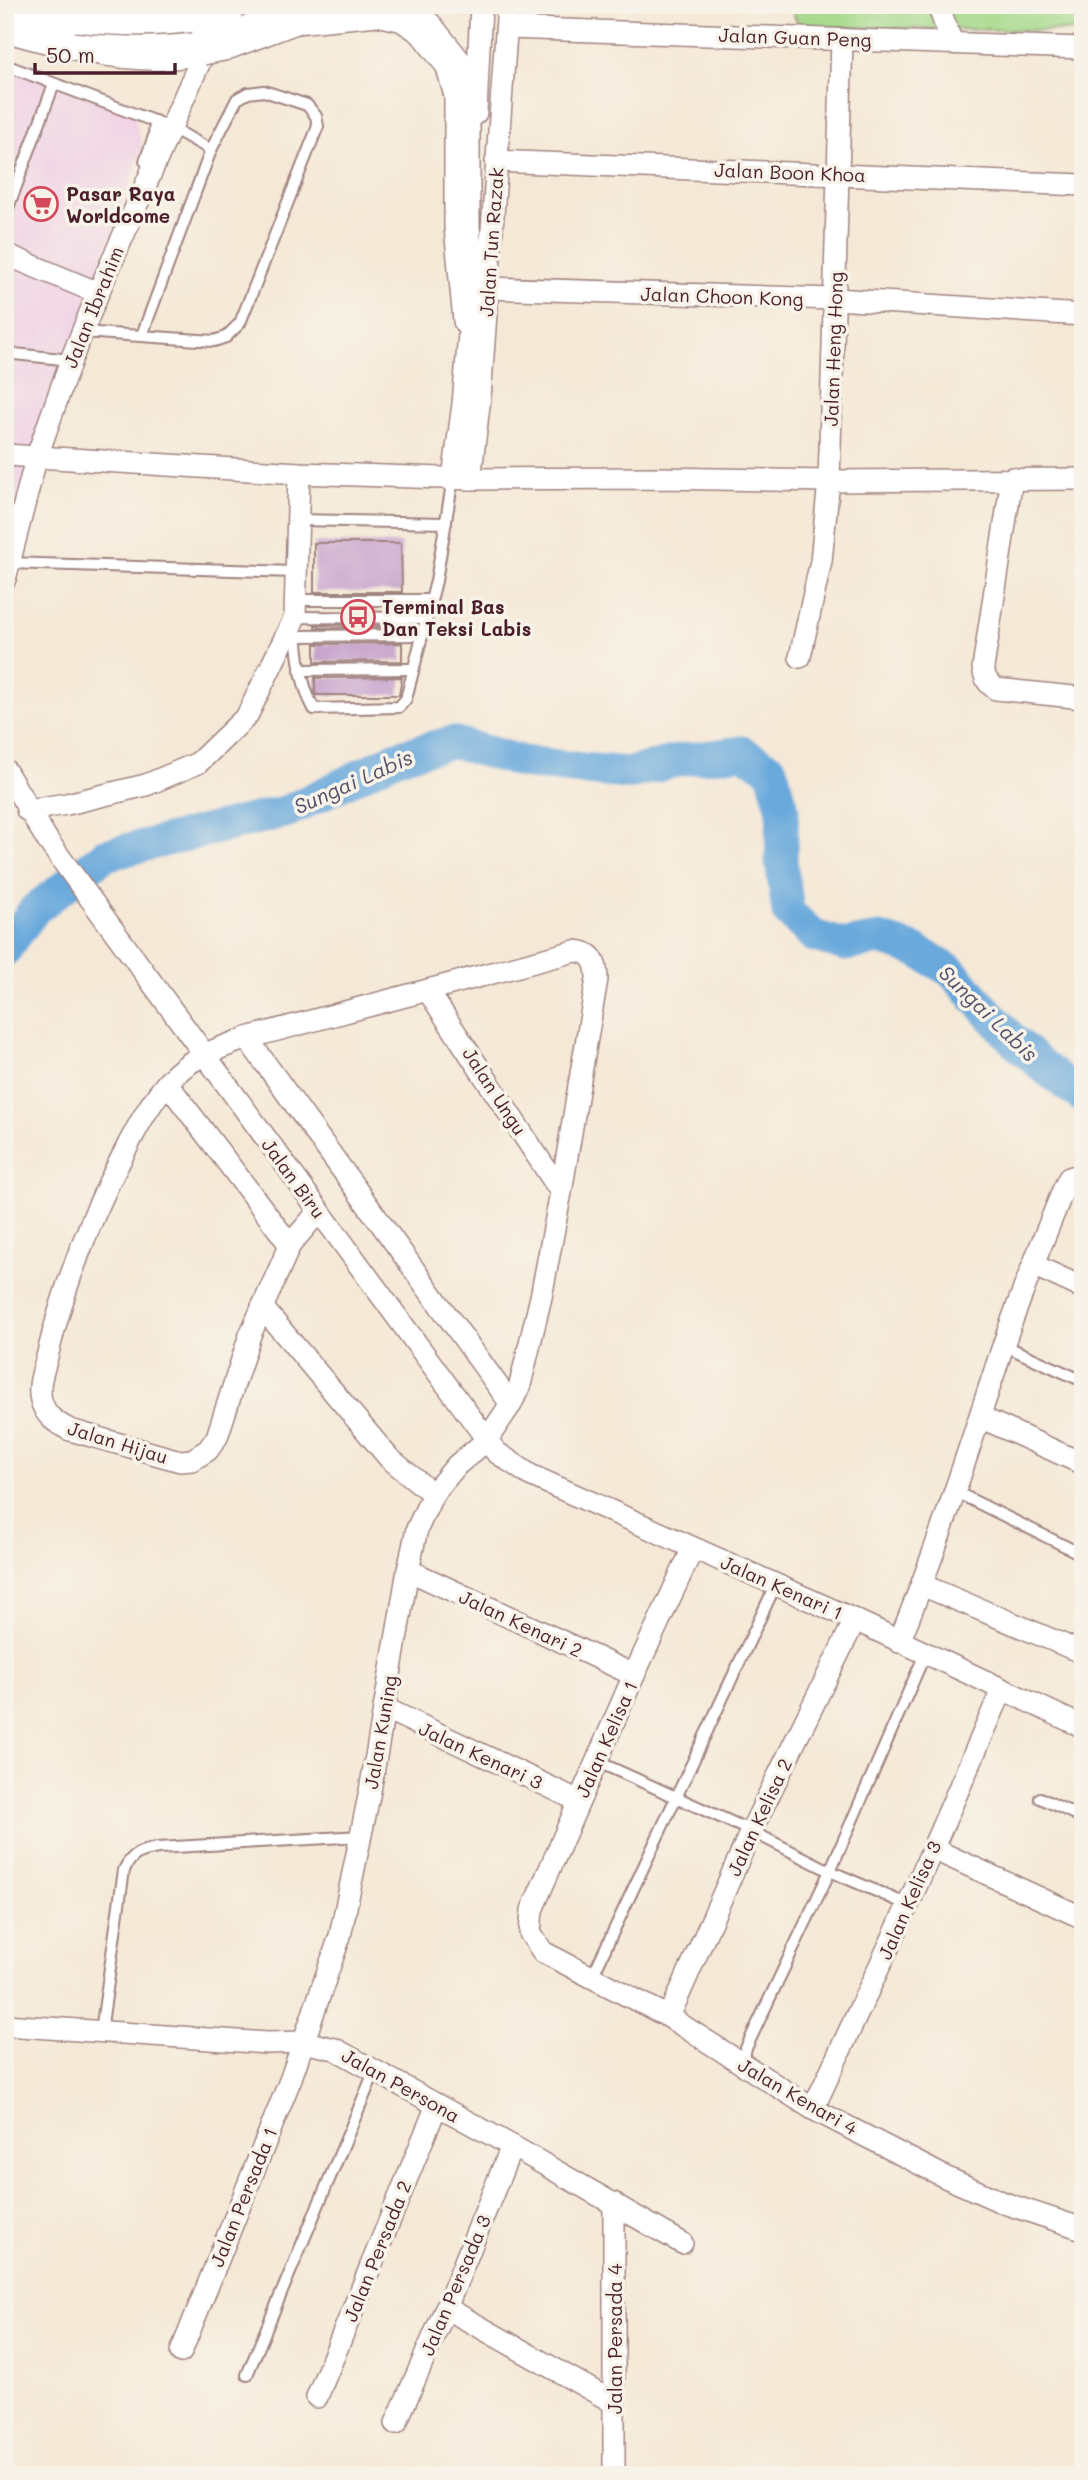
<svg xmlns="http://www.w3.org/2000/svg" width="1088" height="2480" font-family="Mali,sans-serif">
  <rect width="100%" height="100%" fill="#f7f3e8"/>
  <filter id="ink" filterUnits="userSpaceOnUse"><feTurbulence type="fractalNoise" baseFrequency=".0143" numOctaves="2"/><feDisplacementMap in="SourceGraphic" scale="14" xChannelSelector="R" yChannelSelector="G"/><feConvolveMatrix kernelMatrix="1 2 1 2 8 2 1 2 1" color-interpolation-filters="sRGB"/></filter>
  <filter id="wash" filterUnits="userSpaceOnUse"><feTurbulence type="fractalNoise" baseFrequency=".00686" numOctaves="4" result="noise"/><feDisplacementMap in="SourceGraphic" scale="28" xChannelSelector="R" yChannelSelector="G"/><feGaussianBlur stdDeviation="1.57" result="paint"/><feColorMatrix in="noise" values="0 0 0 0 0 0 0 0 0 0 0 0 0 0 0 0 0 1.4 0 .05"/><feComposite in="paint" operator="in"/></filter>
  <g filter="url(#wash)">
    <rect width="100%" height="100%" fill="#f5e8d6"/>
    <path fill="#f0d0e5" d="M5,53L132,102L142,148L5,540Z"/>
    <path fill="#a4d989" stroke="#777c5a" stroke-width="2" d="M790,5H1083V31L799,27Z"/>
    <g fill="none" stroke-linecap="round" stroke-linejoin="round">
      <path stroke="#69a9dc" stroke-width="33" d="M5,950L35,909L105,855L288,811L397,757L452,742L523,762L582,769L629,773L680,760L742,752L771,769L783,809L781,860L788,912L814,936L845,945L880,939L915,950L951,971L1014,1041L1047,1070L1083,1097"/>
    </g>
    <g id="blocks">
      <g fill="#c8a4cd">
        <path d="M314,543H401L402,592H314Z"/>
        <path d="M315,625L402,626V627L315,628Z"/>
        <path d="M402,643V661L315,662V644Z"/>
        <path d="M402,677L399,695H316L315,691V678Z"/>
      </g>
    </g>
  </g>
  <g filter="url(#ink)">
    <use href="#blocks" fill-opacity="0" stroke="#a08480" stroke-width="2"/>
    <g fill="none" stroke-linecap="round" stroke-linejoin="round">
      <g stroke="#a08480" stroke-width="14">
        <g id="service">
          <path d="M5,65L172,128L211,150"/>
          <path d="M145,161L154,136L155,121"/>
          <path d="M5,216L54,84"/>
          <path d="M82,332L214,341L226,337L240,323L318,126L316,116L307,105L264,91L248,93L237,99L211,150L142,335"/>
          <path d="M5,353L71,360"/>
          <path d="M297,520L446,523"/>
          <path d="M8,563L296,572"/>
          <path d="M295,600H431"/>
          <path d="M426,618L295,617C297,648 299,681 314,709L399,707L406,699L436,581L453,478"/>
          <path d="M296,636L422,635"/>
          <path d="M300,670L413,669"/>
          <path d="M1003,1345L1083,1381"/>
          <path d="M954,1491L1083,1555"/>
          <path d="M596,1761L751,1831L830,1871L908,1905"/>
          <path d="M1040,1798L1083,1818"/>
          <path d="M592,1977L776,1584"/>
          <path d="M101,2031L124,1870C132,1853 141,1851 158,1848L361,1836"/>
          <path d="M739,2063L830,1871L925,1654"/>
          <path d="M247,2375L375,2070"/>
        </g>
      </g>
      <g stroke="#a08480" stroke-width="24">
        <g id="minor">
          <path d="M938,5L952,43"/>
          <path d="M507,28L1083,48"/>
          <path d="M476,113L481,5"/>
          <path d="M496,161L1083,185"/>
          <path d="M5,254L98,293"/>
          <path d="M488,288L835,299L1083,315"/>
          <path d="M5,455L299,473L470,479L660,478L829,481L1083,479"/>
          <path d="M453,478L463,404L471,310"/>
          <path d="M1012,478L983,668C985,678 987,683 996,689L1083,698"/>
          <path d="M470,479L480,398L508,5"/>
          <path d="M5,579L36,459L71,360L98,293L209,41"/>
          <path d="M800,657L821,561L829,481L842,39"/>
          <path d="M5,770L48,841L496,1452L530,1475L855,1620L1083,1727"/>
          <path d="M27,810L67,804L146,785L198,763L247,716L295,617L299,473"/>
          <path d="M428,991L561,1192"/>
          <path d="M247,1038L511,1404"/>
          <path d="M167,1083L290,1245"/>
          <path d="M1033,1265L1083,1288"/>
          <path d="M262,1307L389,1458L433,1494"/>
          <path d="M980,1417L1083,1464"/>
          <path d="M693,1548L634,1675L532,1910L530,1933L543,1952L669,2017L813,2109L945,2177L1004,2203L1083,2229"/>
          <path d="M408,1570L634,1675"/>
          <path d="M922,1585L1083,1653"/>
          <path d="M899,1642C939,1545 970,1445 1003,1346C1021,1293 1043,1240 1064,1188L1069,1178L1083,1174"/>
          <path d="M384,1708L579,1801"/>
          <path d="M933,1849L1083,1918"/>
          <path d="M669,2017L751,1831L855,1620"/>
          <path d="M5,2025L267,2043L304,2042L335,2049L512,2146L682,2243"/>
          <path d="M813,2109L908,1905L1002,1690"/>
          <path d="M614,2203V2475"/>
          <path d="M446,2308L613,2402"/>
          <path d="M181,2352L291,2078L340,1936L370,1791L408,1570L417,1529L433,1494L457,1465L486,1441L511,1404L520,1385L541,1297L561,1192L597,979C597,962 592,952 575,951L247,1038C217,1049 190,1057 169,1081C151,1101 138,1126 126,1149C92,1213 65,1283 48,1353C44,1369 37,1385 41,1400C45,1416 56,1423 70,1430L180,1461L192,1460L208,1450L217,1437L250,1335L290,1245L318,1212"/>
          <path d="M317,2397L437,2105"/>
          <path d="M396,2423L446,2308L512,2146"/>
        </g>
      </g>
      <g stroke="#a08480" stroke-width="38">
        <g id="trunk">
          <path d="M37,5L77,14"/>
          <path d="M295,16L377,8L404,14L425,28L453,63L462,95V227L471,320"/>
          <path d="M5,24C57,38 110,54 164,52C177,51 190,48 202,47"/>
        </g>
      </g>
      <use href="#service" stroke="#fff" stroke-width="10"/>
      <use href="#minor" stroke="#fff" stroke-width="21"/>
      <use href="#trunk" stroke="#fff" stroke-width="35"/>
      <g stroke="#a08480" stroke-width="38" stroke-linecap="butt">
        <g id="trunk-bridge">
          <path d="M77,14C129,20 174,19 226,9"/>
          <path d="M202,47L223,43L295,16"/>
        </g>
      </g>
      <use href="#trunk-bridge" stroke="#fff" stroke-width="35"/>
    </g>
  </g>
  <defs>
    <g id="supermarket-ring" transform="scale(1.75)"><circle r="9.5" fill="#f7f3e8" stroke="#d1495b" stroke-width="1.5"/><path d="M-6-5.5h2.5l.6 2H6L4.5 2H-2.5L-4.4-4H-6ZM-1.5 3.2a1.3 1.3 0 1 0 .1 0ZM3 3.2a1.3 1.3 0 1 0 .1 0Z" fill="#d1495b"/></g>
    <g id="bus-ring" transform="scale(1.75)"><circle r="9.5" fill="#f7f3e8" stroke="#d1495b" stroke-width="1.5"/><path d="M-5-6H5V4H4V6H2V4H-2V6H-4V4H-5ZM-3.5-4V0h7V-4ZM-3.5 1.2v1.5H-2V1.2ZM2 1.2v1.5H3.5V1.2Z" fill="#d1495b"/></g>
  </defs>
  <g fill-rule="evenodd">
    <use href="#supermarket-ring" x="41" y="204"/>
    <use href="#bus-ring" x="358" y="617"/>
  </g>
  <g text-anchor="middle" dominant-baseline="central" stroke-width="7" stroke-linejoin="round" paint-order="stroke">
    <g font-size="19" fill="#4a1f2b" stroke="#f7f3e8">
      <text transform="translate(795 37) rotate(2)">Jalan Guan Peng</text>
      <text transform="translate(790 172) rotate(2)">Jalan Boon Khoa</text>
      <text transform="translate(491 242) rotate(-86)">Jalan Tun Razak</text>
      <text transform="translate(722 296) rotate(2)">Jalan Choon Kong</text>
      <text transform="translate(93 307) rotate(-68)">Jalan Ibrahim</text>
      <text transform="translate(833 349) rotate(-88)">Jalan Heng Hong</text>
      <text transform="translate(495 1091) rotate(57)">Jalan Ungu</text>
      <text transform="translate(294 1178) rotate(54)">Jalan Biru</text>
      <text transform="translate(118 1442) rotate(17)">Jalan Hijau</text>
      <text transform="translate(782 1587) rotate(24)">Jalan Kenari 1</text>
      <text transform="translate(521 1623) rotate(25)">Jalan Kenari 2</text>
      <text transform="translate(380 1732) rotate(-80)">Jalan Kuning</text>
      <text transform="translate(606 1739) rotate(-66)">Jalan Kelisa 1</text>
      <text transform="translate(481 1755) rotate(25)">Jalan Kenari 3</text>
      <text transform="translate(759 1817) rotate(-65)">Jalan Kelisa 2</text>
      <text transform="translate(909 1900) rotate(-66)">Jalan Kelisa 3</text>
      <text transform="translate(401 2085) rotate(29)">Jalan Persona</text>
      <text transform="translate(798 2096) rotate(30)">Jalan Kenari 4</text>
      <text transform="translate(243 2197) rotate(-68)">Jalan Persada 1</text>
      <text transform="translate(377 2251) rotate(-68)">Jalan Persada 2</text>
      <text transform="translate(455 2285) rotate(-67)">Jalan Persada 3</text>
      <text transform="translate(614 2339) rotate(-90)">Jalan Persada 4</text>
    </g>
    <g font-size="19" font-weight="bold" fill="#4a1f2b" stroke="#f7f3e8" text-anchor="start">
      <text x="66" y="193">Pasar Raya<tspan x="66" dy="22">Worldcome</tspan></text>
      <text x="382" y="606">Terminal Bas<tspan x="382" dy="22">Dan Teksi Labis</tspan></text>
    </g>
    <g font-size="21" font-style="italic" fill="#554f69" stroke="#f7f3e8">
      <text transform="translate(353 781) rotate(-24)">Sungai Labis</text>
      <text transform="translate(989 1013) rotate(44)">Sungai Labis</text>
    </g>
  </g>
  <rect width="1088" height="2480" fill="none" stroke="#f7f3e8" stroke-width="28"/>
  <path d="M35 63v10h140v-10" fill="none" stroke="#4a1f2b" stroke-width="3.5"/>
  <text x="46" y="63" font-size="21" fill="#4a1f2b" stroke="#f7f3e8" stroke-width="5" paint-order="stroke">50 m</text>
</svg>
